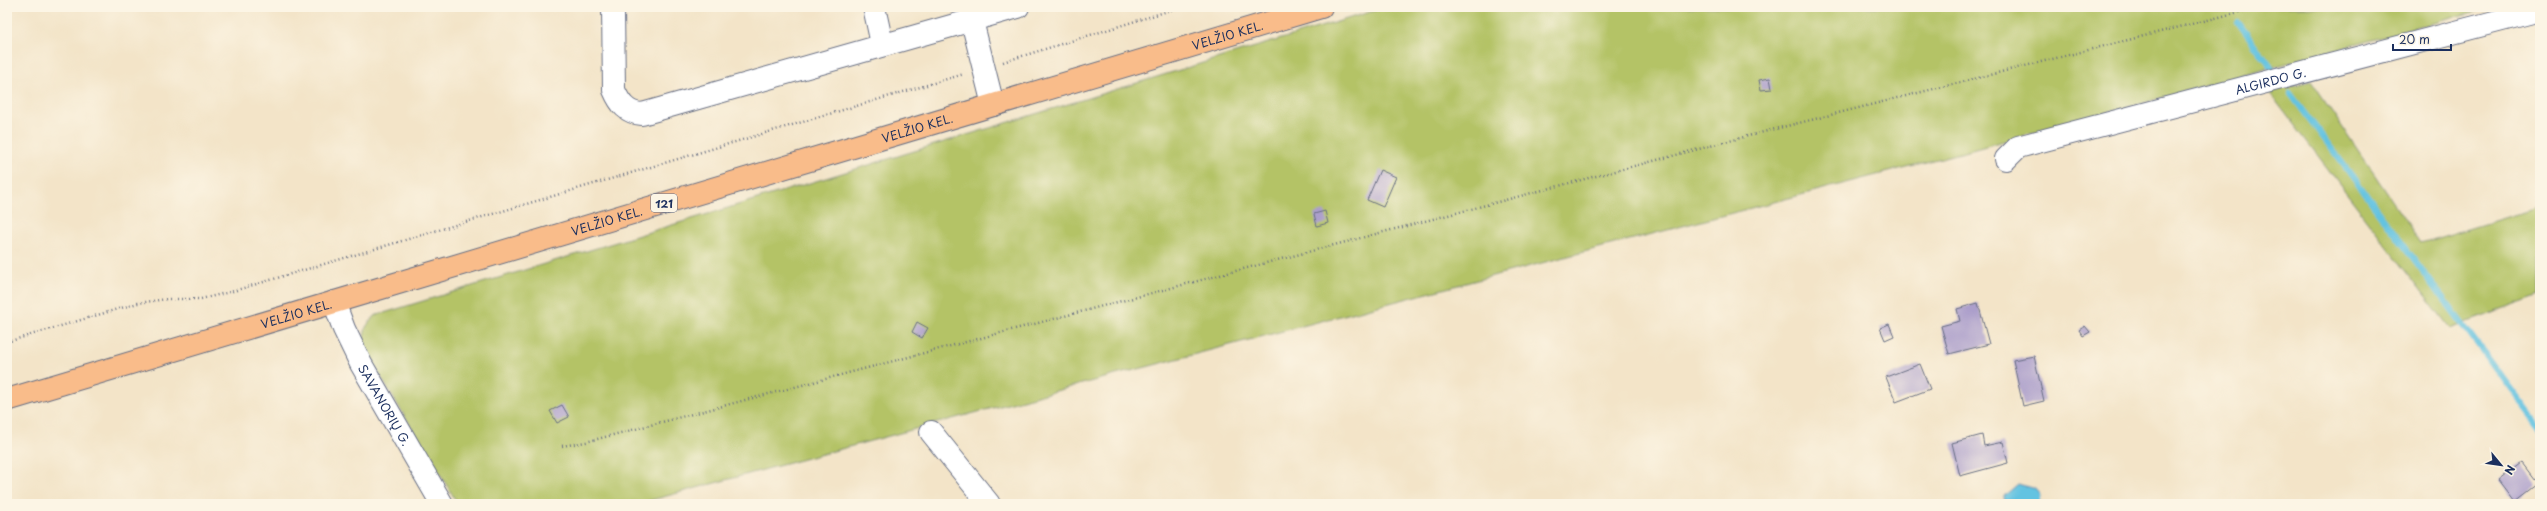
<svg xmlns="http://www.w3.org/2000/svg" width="2547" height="511" font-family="'Playpen Sans',sans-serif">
  <rect width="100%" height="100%" fill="#fcf5e5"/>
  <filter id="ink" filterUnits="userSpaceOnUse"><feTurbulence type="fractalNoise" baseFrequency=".025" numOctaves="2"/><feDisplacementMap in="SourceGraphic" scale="8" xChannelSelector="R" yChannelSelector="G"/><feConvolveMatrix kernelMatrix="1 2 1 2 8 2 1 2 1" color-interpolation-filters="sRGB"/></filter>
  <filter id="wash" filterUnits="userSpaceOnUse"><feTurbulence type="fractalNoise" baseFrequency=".012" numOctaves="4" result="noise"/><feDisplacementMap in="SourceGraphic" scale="16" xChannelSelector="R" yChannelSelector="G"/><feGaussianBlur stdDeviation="0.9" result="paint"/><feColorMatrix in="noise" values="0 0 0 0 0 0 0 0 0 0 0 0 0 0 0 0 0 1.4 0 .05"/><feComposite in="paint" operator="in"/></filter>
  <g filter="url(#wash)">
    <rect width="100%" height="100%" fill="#f3e4c8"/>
    <g fill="#b4c366" stroke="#687962">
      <path d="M1386,7H2492L1968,151L1093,381L637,504H458L362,346L366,327L374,316Z"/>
      <path d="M2311,81L2421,243L2540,207V296L2450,328L2269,92Z"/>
    </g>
    <path fill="#63c3e1" stroke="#3f79a0" d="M2018,484L2035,489L2040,495L2039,504H2005L2004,496Z"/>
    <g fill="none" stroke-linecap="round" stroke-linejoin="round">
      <g stroke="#63c3e1" stroke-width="6">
        <path d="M2238,22L2273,70"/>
        <path d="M2290,93L2540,428"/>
      </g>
    </g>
    <g id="blocks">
      <g fill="#ac9fcb">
        <path d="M1770,78L1772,89L1761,90L1759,80Z"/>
        <path d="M1380,170L1396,177L1383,207L1367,200Z"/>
        <path d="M1325,211L1328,223L1317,226L1314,214Z"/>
        <path d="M1978,303L1989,344L1949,354L1941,326L1960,321L1957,309Z"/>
        <path d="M917,322L928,328L922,338L912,332Z"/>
        <path d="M1889,324L1894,336L1885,340L1880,328Z"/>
        <path d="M2085,326L2090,332L2083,336L2079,330Z"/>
        <path d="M2034,356L2044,401L2023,406L2013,360Z"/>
        <path d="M1920,364L1930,389L1896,402L1886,377Z"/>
        <path d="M562,405L569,417L557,423L550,411Z"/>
        <path d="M1982,435L1984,446L2003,442L2008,463L1960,476L1952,443Z"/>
        <path d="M2521,463L2537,484L2515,501L2499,480Z"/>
      </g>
    </g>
  </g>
  <g filter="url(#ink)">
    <use href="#blocks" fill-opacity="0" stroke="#676e83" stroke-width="1"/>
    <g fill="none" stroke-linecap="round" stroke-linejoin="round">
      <g stroke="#676e83" stroke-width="24">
        <g id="street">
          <path d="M613,7L614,90C620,104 627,113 642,114L1018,7"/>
          <path d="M874,7L882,44"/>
          <path d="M972,21L993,105"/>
          <path id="s1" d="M2006,159L2018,147L2540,10"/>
          <path id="s2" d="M334,302L344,329L361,364L442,504"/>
          <path d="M931,432L989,504"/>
        </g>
      </g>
      <g stroke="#676e83" stroke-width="24">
        <g id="primary">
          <path id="s3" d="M7,400L1321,7"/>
        </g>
      </g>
      <g stroke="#676e83" stroke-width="2.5" stroke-dasharray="1 3" stroke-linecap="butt">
        <path d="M1003,62L1181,7"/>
        <path d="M7,342L138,303L167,299H201L230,292L964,74"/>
        <path d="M562,446L586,442L1771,130L2259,7"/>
      </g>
      <use href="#street" stroke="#fff" stroke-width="22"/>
      <use href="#primary" stroke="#f9bc8a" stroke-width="22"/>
    </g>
  </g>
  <g text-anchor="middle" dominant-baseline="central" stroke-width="3" stroke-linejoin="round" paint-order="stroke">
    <rect fill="#fcf5e5" stroke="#5e6a86" stroke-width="1" x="651" y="194" width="26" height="18" rx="3"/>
    <g font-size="11" font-weight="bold" fill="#1b2f5e">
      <text x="664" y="203">121</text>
    </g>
    <g font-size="12" fill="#1b2f5e" stroke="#fcf5e5">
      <text stroke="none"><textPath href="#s3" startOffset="1274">VELŽIO KEL.</textPath></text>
      <text stroke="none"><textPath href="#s1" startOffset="278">ALGIRDO G.</textPath></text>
      <text stroke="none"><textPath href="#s3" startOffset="950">VELŽIO KEL.</textPath></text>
      <text stroke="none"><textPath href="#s3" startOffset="626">VELŽIO KEL.</textPath></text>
      <text stroke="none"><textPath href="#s3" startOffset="302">VELŽIO KEL.</textPath></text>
      <text stroke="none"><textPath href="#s2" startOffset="115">SAVANORIŲ G.</textPath></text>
    </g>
  </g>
  <rect width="2547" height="511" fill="none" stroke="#fcf5e5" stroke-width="24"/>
  <g transform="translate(2501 465) rotate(119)" stroke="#fcf5e5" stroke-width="3" paint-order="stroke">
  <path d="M0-3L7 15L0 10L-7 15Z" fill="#1b2f5e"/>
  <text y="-6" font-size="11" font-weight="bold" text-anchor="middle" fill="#1b2f5e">N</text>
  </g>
  <path d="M2393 44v6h58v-6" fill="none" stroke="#1b2f5e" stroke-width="2"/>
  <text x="2399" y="44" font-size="12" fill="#1b2f5e" stroke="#fcf5e5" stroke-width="3" paint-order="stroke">20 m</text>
</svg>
